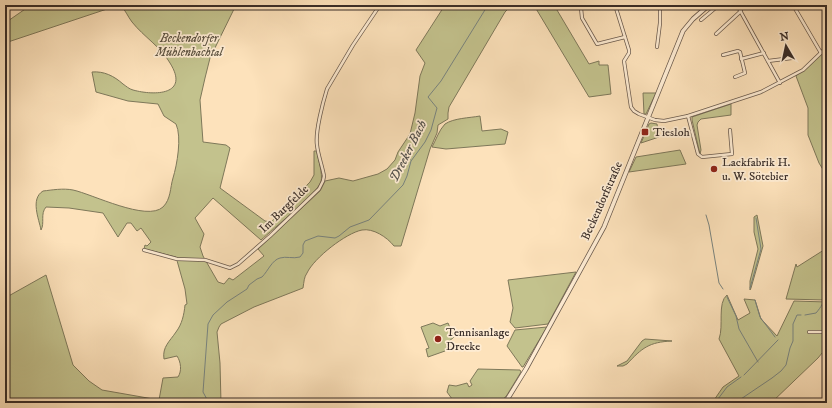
<svg xmlns="http://www.w3.org/2000/svg" width="832" height="408" font-family="'IM FELL DW Pica',serif">
  <rect width="100%" height="100%" fill="#fde2bb"/>
  <filter id="stains"><feTurbulence type="fractalNoise" baseFrequency=".005" numOctaves="4"/><feColorMatrix values="0 0 0 0 .2 0 0 0 0 .09 0 0 0 0 .02 0 0 0 .5 -.17"/></filter>
  <radialGradient id="worn" r=".72"><stop offset=".6" stop-color="#630" stop-opacity="0"/><stop offset="1" stop-color="#630" stop-opacity=".3"/></radialGradient>
  <g fill="#c3c28d" stroke="#7e785a">
    <path d="M31,5H119L5,43V23Z"/>
    <path d="M120,5H236L210,58L205,78L200,100L203,142L226,145L230,148L220,188L265,221L271,222L310,182L314,175V151H317C318,160 323,173 321,182C318,192 272,230 261,240L213,198L195,218L204,234L200,247L203,256L218,282L224,284L229,278L233,280L264,256L258,249L320,191L325,181L339,178L353,181L378,174L387,169L395,160L398,152L410,134L415,113L420,76L425,63L416,50L445,5H520L511,6L505,12L449,107L448,113V119L438,125L437,133L430,149L401,246H394C387,237 373,228 362,230C346,233 314,258 307,273C304,277 304,282 303,288L254,307L221,324L219,327L217,332L220,363L221,403H5V298L46,275L73,365L89,381L102,390L159,400L163,378L178,377C182,371 181,362 177,356L164,359C162,347 170,341 176,332C182,324 184,315 185,305L187,304L185,289L176,257L144,249L145,245L147,246L151,242L141,228L137,231L131,223H127L118,237L103,213L69,208L46,207C40,214 45,223 41,230C39,219 30,199 43,191C52,190 63,188 73,190C92,194 147,222 163,207C171,199 170,188 173,178C177,165 182,137 176,124L164,116L158,104L128,101L96,92L92,72C104,71 114,76 123,84C126,86 129,89 133,90C155,96 190,95 170,63C161,47 144,37 132,22C128,17 125,9 120,5Z"/>
    <path d="M528,5H554L589,64L599,61V65H608L611,94L589,97L535,7Z"/>
    <path d="M827,48V176L819,163L808,135V108L796,76Z"/>
    <path d="M643,93H656L646,114H644Z"/>
    <path d="M731,104V115L701,119L698,122L697,125L701,150L700,154L692,120V117Z"/>
    <path d="M480,116L482,131L501,129L508,132L505,144L446,149L432,147C436,140 439,130 445,124C454,118 469,118 480,116Z"/>
    <path d="M651,123L657,124L659,137L641,143L649,124Z"/>
    <path d="M680,150L686,164L629,172L636,157Z"/>
    <path d="M757,215L763,246L751,288L750,290V281L758,249L754,232V217Z"/>
    <path d="M827,248V297L825,300L786,299L796,264L797,267Z"/>
    <path d="M576,272L548,324L515,328L510,322L513,308L508,280Z"/>
    <path d="M727,295L738,320L750,313L744,299L755,300L761,319L777,336L794,301L827,302V347L818,358L771,403H712L723,387L739,376L719,339C724,326 717,303 727,295Z"/>
    <path d="M433,323L440,326L448,323L454,337L448,342L450,347L445,351L428,357L426,349L429,348L421,327Z"/>
    <path d="M547,327L523,367H522L507,346L515,330Z"/>
    <path d="M645,339L672,341C649,342 642,348 627,364L623,366H617L627,361L642,341Z"/>
    <path d="M478,369L520,370L521,372L507,395L500,403H455L447,392L449,385L456,386L467,383L469,387L472,385L470,381Z"/>
  </g>
  <g fill="none" stroke-linecap="round" stroke-linejoin="round">
    <g stroke="#78837f" stroke-width="1">
      <path d="M410,160V155"/>
      <path d="M706,215L709,225L719,283L723,289"/>
      <path d="M750,288L761,249L756,218"/>
      <path d="M824,288L827,283"/>
      <path d="M727,297L736,316L739,329L758,362"/>
      <path d="M755,300L760,317L775,337"/>
      <path d="M805,315L816,313C821,307 825,302 823,294"/>
      <path d="M744,375L778,340"/>
      <path d="M209,403L203,392L208,324L213,315L227,302L247,289L249,285L257,279L262,277C268,271 272,260 280,258C286,256 293,259 300,257L303,253V245L305,241L318,236L335,238L339,236L350,227L369,220L403,185L407,176L411,161L425,142L431,130L437,108L428,97L441,81L488,5"/>
      <path d="M715,403L727,387L741,377"/>
      <path d="M735,403L772,378L781,371L786,365L790,348L793,341V324L797,315H801"/>
    </g>
    <g stroke="#6a5a4d" stroke-width="4">
      <g id="minor">
        <path d="M572,5L581,8"/>
        <path d="M585,5L581,8L582,18L597,44L625,37"/>
        <path d="M615,5L629,50V53L624,61L631,107L634,111L639,114L655,120L664,121L688,116L761,92L803,70L827,47"/>
        <path d="M737,5L780,83"/>
        <path d="M793,5L821,53"/>
        <path d="M701,20L719,5"/>
        <path d="M716,34L741,11"/>
        <path d="M657,47L660,23V5"/>
        <path d="M723,55L738,51L740,52L745,73L735,77"/>
        <path d="M741,59L764,53"/>
        <path d="M768,61L792,58"/>
        <path d="M688,116L698,154L702,157L732,154L730,130"/>
        <path d="M144,250L177,259L205,260L230,268L238,264L270,236L319,189L323,181L324,176C322,165 318,155 317,145C315,132 323,102 327,89L353,45L380,5"/>
        <path d="M809,332H827"/>
      </g>
    </g>
    <g stroke="#6a5a4d" stroke-width="5">
      <path id="tertiary" d="M505,403L526,369L604,227L683,31L693,19L709,5"/>
    </g>
    <use href="#minor" stroke="#feecd3" stroke-width="2.5"/>
    <use href="#tertiary" stroke="#feecd3" stroke-width="3.5"/>
  </g>
  <g fill="#8f2418" stroke="#feecd3" stroke-width="1.5">
    <rect x="641" y="128" width="8" height="8" rx="2"/>
    <circle cx="714" cy="169" r="4"/>
    <circle cx="438" cy="339" r="4"/>
  </g>
  <g text-anchor="middle" dominant-baseline="central" stroke-width="3.5" stroke-linejoin="round" paint-order="stroke">
    <g font-size="12" font-style="italic" fill="#5c5241" stroke="#feecd3">
      <text x="189" y="38">Beckendorfer<tspan x="189" dy="14">Mühlenbachtal</tspan></text>
    </g>
    <g font-size="12" fill="#392d28" stroke="#feecd3" text-anchor="start">
      <text x="653" y="132">Tiesloh</text>
      <text x="722" y="162">Lackfabrik H.<tspan x="722" dy="14">u. W. Sötebier</tspan></text>
      <text x="446" y="332">Tennisanlage<tspan x="446" dy="14">Dreeke</tspan></text>
    </g>
    <g font-size="12" fill="#392d28" stroke="#feecd3">
      <text transform="translate(602 201) rotate(-66)">Beckendorfstraße</text>
      <text transform="translate(284 209) rotate(-44)">Im Bargfelde</text>
    </g>
    <g font-size="13" font-style="italic" fill="#53514c" stroke="#feecd3">
      <text transform="translate(408 151) rotate(-63)">Dreeker Bach</text>
    </g>
  </g>
  <rect width="832" height="408" fill="none" stroke="#fde2bb" stroke-width="20"/>
  <rect x="6" y="6" width="820" height="396" fill="none" stroke="#392d28" stroke-width="2"/>
  <rect x="10" y="10" width="812" height="388" fill="none" stroke="#392d28"/>
  <g transform="translate(786 46) rotate(351)" stroke="#feecd3" stroke-width="3" paint-order="stroke">
  <path d="M0-3L7 15L0 10L-7 15Z" fill="#392d28"/>
  <text y="-6" font-size="11" font-weight="bold" text-anchor="middle" fill="#392d28">N</text>
  </g>
  <rect width="100%" height="100%" filter="url(#stains)"/>
  <rect width="100%" height="100%" fill="url(#worn)"/>
</svg>
